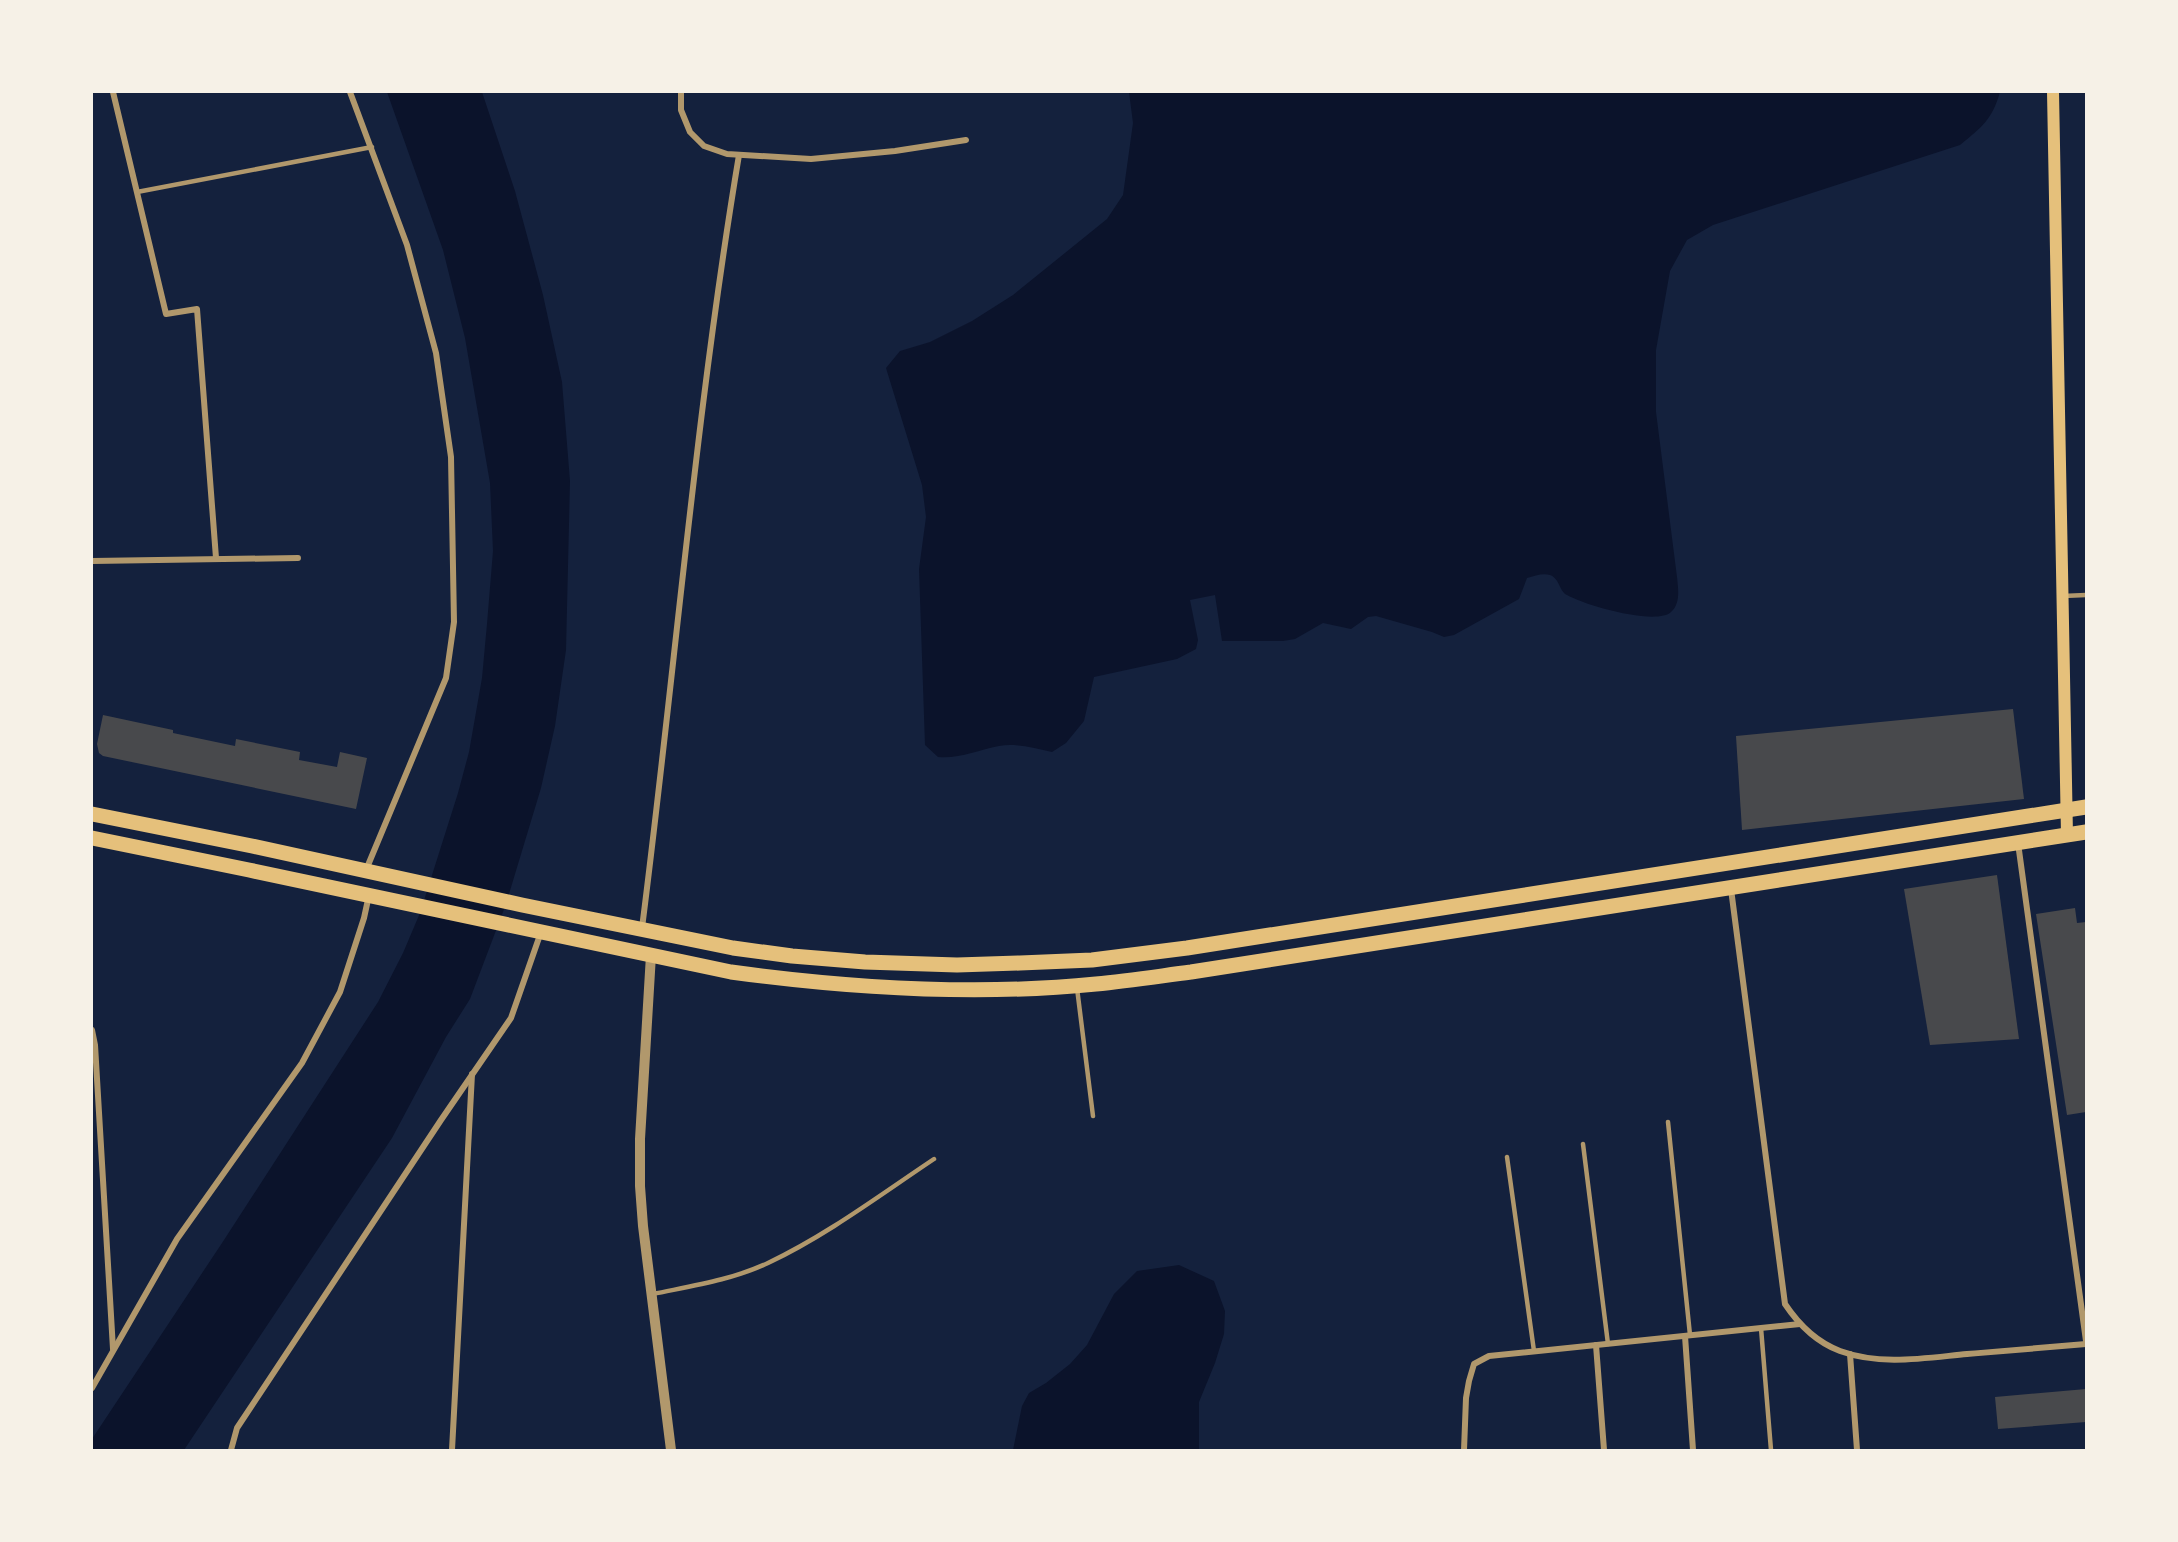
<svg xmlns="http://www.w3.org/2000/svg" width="2178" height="1542" font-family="Manrope,sans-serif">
  <rect width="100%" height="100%" fill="#14213d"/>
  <g fill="#0b132b">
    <path d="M387,92H482L515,191L543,295L562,382L570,481L566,650L555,726L541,788L506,904L470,999L446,1037L392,1138L184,1450H92V1439L224,1240L378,1002L403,953L420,913L458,793L469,752L482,678L487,624L493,551L490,483L465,338L443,250Z"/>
    <path d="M1129,92H2000C1992,120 1982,127 1960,145L1713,225L1687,240L1670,271L1656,350V412L1677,577C1678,588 1681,603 1671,612C1656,626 1584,605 1567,595C1559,591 1560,579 1550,575C1542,573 1535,576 1527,578L1519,599L1454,635L1444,637L1432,632L1376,616L1368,617L1351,629L1323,623L1295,639L1283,641H1222L1215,595L1190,600L1198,640L1196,649L1177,659L1094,677L1084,721L1066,743L1052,752C1035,748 1016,743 999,746C978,750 959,759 938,757L925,745L919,569L926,517L922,485L886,368L900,351L930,342L972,321L1013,295L1107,219L1123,195L1133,123Z"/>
    <path d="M1179,1265L1214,1281L1225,1311L1224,1334L1215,1363L1199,1402V1450H1013L1022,1406L1029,1393L1046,1383L1070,1364L1087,1345L1114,1294L1137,1271Z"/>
  </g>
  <g fill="#48494c">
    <path d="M2013,709L2024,799L1742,830L1736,736Z"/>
    <path d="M103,715L173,730V733L235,746L236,739L300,752L299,760L337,767L340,752L367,758L356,809L103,756L99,753L97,744Z"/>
    <path d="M1997,875L2019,1039L1930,1045L1904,889Z"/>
    <path d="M2075,908L2077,923L2086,922V1112L2067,1115L2036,914Z"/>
    <path d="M2086,1389V1422L1998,1429L1995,1397Z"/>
  </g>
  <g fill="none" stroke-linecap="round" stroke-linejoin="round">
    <g stroke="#b1986c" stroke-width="4.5">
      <path d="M137,192L372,147"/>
      <path d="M2063,596L2086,595"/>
      <path d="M1077,988L1093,1116"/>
      <path d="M1668,1122L1690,1335"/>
      <path d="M1583,1144L1608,1344"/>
      <path d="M1507,1157L1534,1351"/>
      <path d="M653,1294C691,1286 732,1280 768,1263C827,1235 880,1195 934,1159"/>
      <path d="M1761,1328L1771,1450"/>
    </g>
    <g stroke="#b1986c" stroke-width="6">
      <path d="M113,92L166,314L197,309L216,558"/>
      <path d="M350,92L407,245L436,353L451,457L454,622L446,678L366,870"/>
      <path d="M681,92V110L690,132L704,146L727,154L811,159L895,151L966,140"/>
      <path d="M92,561L298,558"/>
      <path d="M2018,843L2086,1341"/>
      <path d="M1731,889L1785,1304C1799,1325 1816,1342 1840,1351C1881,1366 1925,1358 1967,1354C2007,1351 2047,1347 2086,1344"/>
      <path d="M642,928C675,670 696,411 739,155"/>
      <path d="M92,1030L95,1045L113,1349"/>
      <path d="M1685,1336L1693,1450"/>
      <path d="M1596,1345L1604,1450"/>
      <path d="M1850,1354L1857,1450"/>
      <path d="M92,1388L177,1239L302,1063L340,992L364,918L369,895"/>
      <path d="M231,1450L237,1428L441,1120L511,1018L541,932"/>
      <path d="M452,1450L472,1074"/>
      <path d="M1464,1450L1466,1398L1469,1381L1474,1364L1489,1356L1800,1324"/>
    </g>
    <path stroke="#b1986c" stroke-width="10" d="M651,955L640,1139V1186L643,1226L671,1450"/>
    <path stroke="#e5c07b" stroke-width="12" d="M2053,92L2067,835"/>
    <g stroke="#e5c07b" stroke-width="15">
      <path d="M92,814L252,846L522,905L733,948L792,956L865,962L957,965L1020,963L1092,960L1187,948L2086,807"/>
      <path d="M92,838L249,870L731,972C849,988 977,996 1096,984C1128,981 1160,976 1191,972L2086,832"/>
    </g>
  </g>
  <rect width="2178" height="1542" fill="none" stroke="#f6f1e7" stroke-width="186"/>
</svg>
